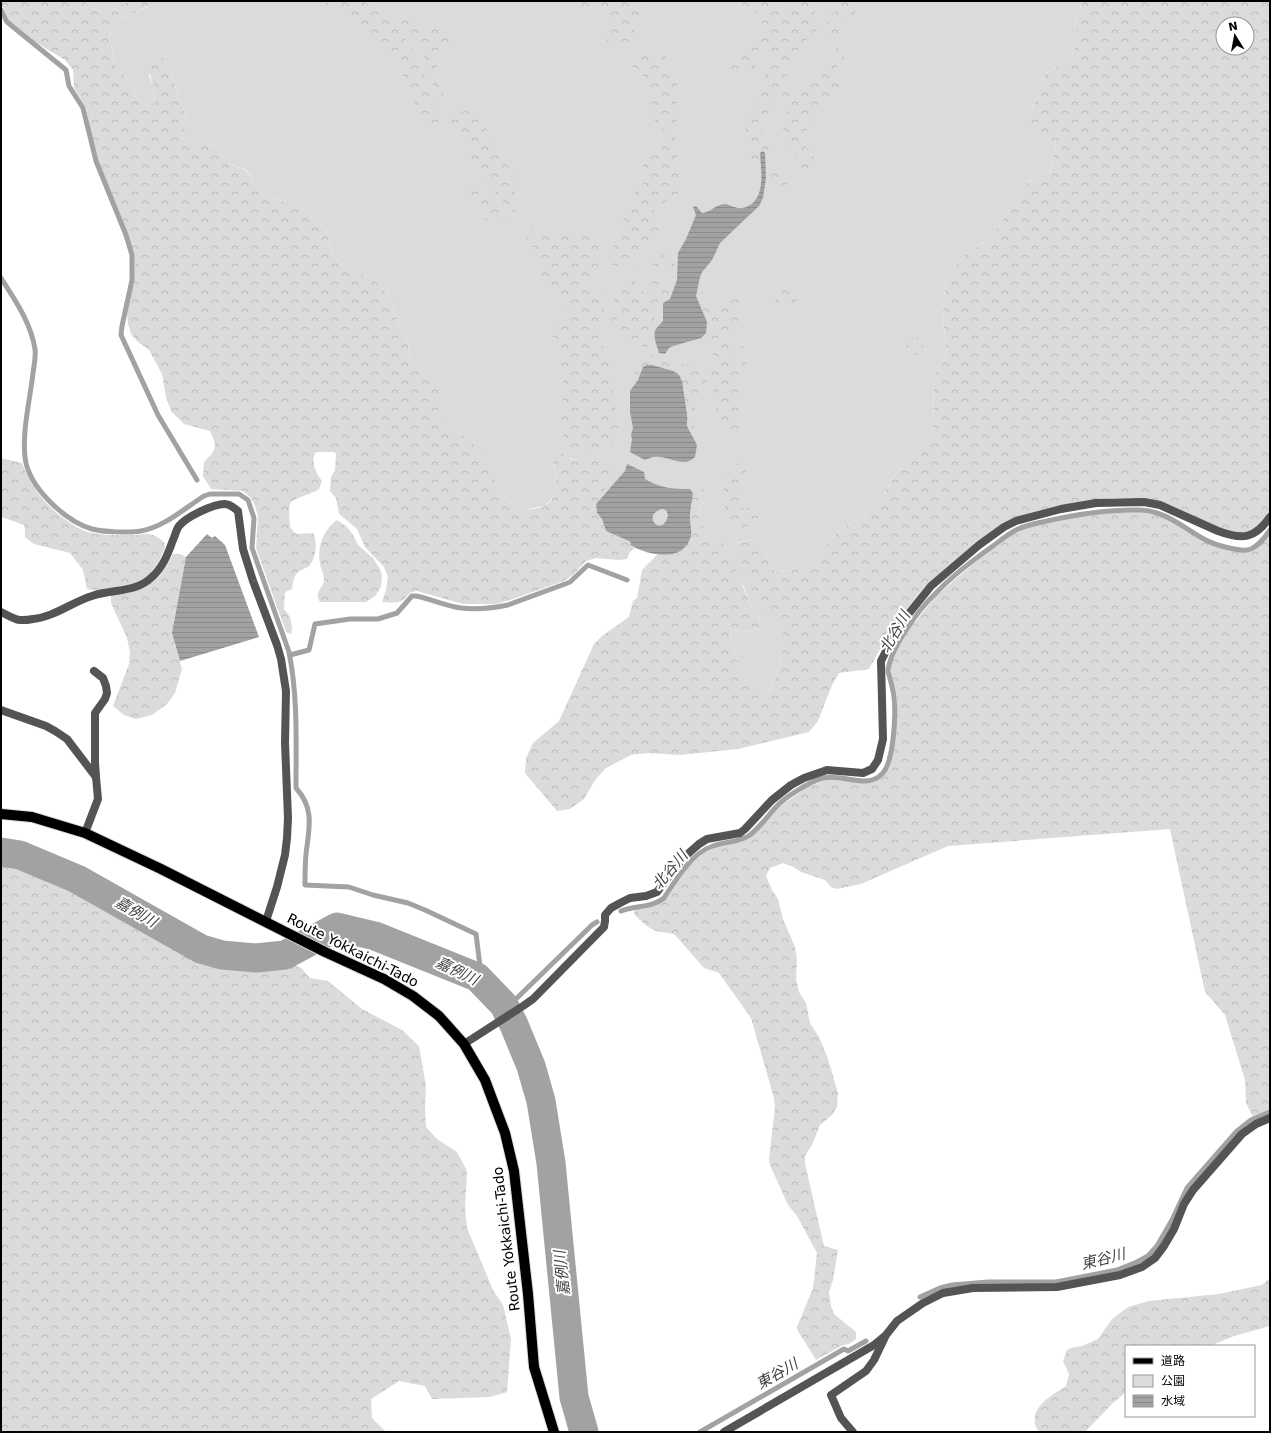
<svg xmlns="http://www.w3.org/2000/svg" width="1271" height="1433" font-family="'DejaVu Sans','Noto Sans JP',sans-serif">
  <defs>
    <pattern id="forest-crowns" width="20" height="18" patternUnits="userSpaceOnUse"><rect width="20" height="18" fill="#dbdbdb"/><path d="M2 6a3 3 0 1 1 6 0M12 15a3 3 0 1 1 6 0" fill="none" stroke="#bababa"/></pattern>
    <pattern id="water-rules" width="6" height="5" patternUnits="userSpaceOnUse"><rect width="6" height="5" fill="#a2a2a2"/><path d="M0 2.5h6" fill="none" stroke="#8a8a8a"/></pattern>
  </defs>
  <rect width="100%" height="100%" fill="#fff"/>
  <g fill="#dbdbdb">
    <path d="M85,1H129L104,14L89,7Z"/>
    <path d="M149,1H1083L1075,23L1078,36L1071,57L1062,64L1046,73L1040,84L1030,117L1041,137L1056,142L1051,170L1041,178L1028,181L1022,187L1010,209L992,237L967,253L952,270L945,286L943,312L944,328L947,353L934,376L933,428L923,446L915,457L906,460L896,473L884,494L865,514L835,535L824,547L818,558L796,569L785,571L776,572L769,564L765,550L755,540L734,543L771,620L781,624L783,629V649L775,679L767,694L751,695L738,665L737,655L730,642L732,630L750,632L762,627L759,618L752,609L744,587L720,544C705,539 702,525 698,510L705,500L693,488L690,519L691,534L658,554L648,553L635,548L596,504L603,495L606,487L603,459L581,460L568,458L557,451L554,457L556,485L554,496L545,506L523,510L507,501L465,436L442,425V404L426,367L410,361L408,344L396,317L392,299L375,280L351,269L333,257L327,231L302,208L273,198L254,185L252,177L245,169L231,165L216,146L181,139L187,118L177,93L170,68L158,52L149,75L153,86L155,102L148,106L137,100L130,82L114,64L112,49L109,39L112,27L119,19L137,12L149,6Z"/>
  </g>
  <g fill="url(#forest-crowns)" fill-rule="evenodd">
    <path d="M1,1H85L89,7L104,14L129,1H149L150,5L137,12L119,19L112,27L109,39L112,49L114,64L130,82L137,100L148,106L155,102L153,86L148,66L153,53L158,52L170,68L177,93L187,118L182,139L216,146L231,165L244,169L252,177L254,185L273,198L302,208L327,231L333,257L351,269L375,280L392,299L396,317L408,344L410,361L426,367L437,383L442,404V425L465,436L481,452L493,478L507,501L523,510C529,509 539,509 544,506C564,496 552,468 554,451C561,451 565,457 571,459C584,461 596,457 609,460L613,468L603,495L596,504L597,513L602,519L606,531L631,542L630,545L635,548L630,552L627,559L619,560L596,558L586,561L573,575L564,581L507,601L496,604H463L417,591C408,592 409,595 403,600C398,604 389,602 382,602L386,590L388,577L384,567L365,547L357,529L339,514L336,498L330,491L331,477L335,470L336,454L334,452H316C310,461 316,473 322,481L319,489C313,494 292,498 290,504C288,510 290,521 290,527L296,534L313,533C318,541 316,559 309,566C305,569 299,570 296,574C293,579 293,584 292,589L285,592L284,609L290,617L292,627L291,634L286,632L256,548L258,516L255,506L251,498L243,491L211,489L203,476L204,462C216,450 218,447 210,431L184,424L171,411L166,397L162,374L149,350L138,342L131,334L128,324L127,313L133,280L135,264L131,244L96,157L92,145L87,110L74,88L73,70L65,60L32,40L10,23L1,4Z"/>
    <path d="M322,1H363L388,20L410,45L421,65L439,125L433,127H425L416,109L411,93L403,84V64L395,58L381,52L365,31Z"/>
    <path d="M572,1H635L647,9L648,15L640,23L634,32L635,37L627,45L608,43L605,33L610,21L607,13L593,6L577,10L573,9Z"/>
    <path d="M741,1H781L786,15L798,4L799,1H818L817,8L813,14L817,30L807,37C806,40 807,46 806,49C799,66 782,62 789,87L802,88L809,84L816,76L832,67C833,57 834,46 845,42C847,53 845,60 837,67L841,83L831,99L825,106L817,110L809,127L803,136L806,147L813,155L818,165L812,173L804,172L798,158L788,148L783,130L788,107L787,100L766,81L764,70L771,57L761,52L753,71L745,72L738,78L731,67L732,59L737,53L746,48L763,29C763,12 753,11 741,3Z"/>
    <path d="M1083,1H1270V512L1264,521L1255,530L1240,533L1222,530L1132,499L1112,498L1091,501L1041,510L1017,517L1000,525L975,543L925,586L898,620L879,651L869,669L839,673L832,685L818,721L809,732L738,749L680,755L647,753L631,755L606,768L595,780L584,799L570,809L557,811L525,773L526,758L533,743L559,721L594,644L602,636L629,617L633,601L637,598L642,570L658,554L668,555L691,534L690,519L693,488L700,486L707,493L705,500L698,510C703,527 706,543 726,544L752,609L759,618L762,627L750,632L732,630L730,642L737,655L738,665L751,694H767L775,679L783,649V629L780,624L771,620L756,599L734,543L755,540L765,550L769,564L776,572L785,571L796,569L818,558L824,547L835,535L865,514L884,494L896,473L906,460L915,457L923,446L933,428L934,376L947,353L944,328L943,312L945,286L952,270L967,253L992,237L1010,209L1022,187L1028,181L1041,178L1051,170L1056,142L1041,137L1032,130L1030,117L1040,84L1046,73L1062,64L1071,57L1078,36L1075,23ZM1223,24H1247V48H1223Z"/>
    <path d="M845,2L854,6L855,13L842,22L839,33L833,34L827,32L826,25L828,15L834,14L839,6Z"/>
    <path d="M398,21H407L421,29L432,24C446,32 448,33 449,49L437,59C436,69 438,76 444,84L443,95L439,103L426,61L419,46Z"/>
    <path d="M660,50L666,57L662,66L663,73L669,74L676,72L678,75L676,106L677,123L659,132C650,116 655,95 646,79C643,74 636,70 632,66L636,56C647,54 650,58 660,50Z"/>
    <path d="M769,92L773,96C773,109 766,115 760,125C765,138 774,142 771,156L767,155L764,149L760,150L758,159V171L754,173C751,163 752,157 751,147C749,132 740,128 748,113L757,115L759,114L757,99L761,93Z"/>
    <path d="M466,111L480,116L485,122L487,131L512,174L513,188L518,204L515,211L511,212L473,165L470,151L465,142L457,136L452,134L448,125C451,115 456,114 466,111Z"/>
    <path d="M674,134C679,142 677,149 677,158C677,167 681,175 681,183C680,197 668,202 657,205L654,210L659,218L661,227L645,245L638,260L630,266H614L608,258L614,245L631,228V226L624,222L623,218L633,201L635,192L642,186L646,179L642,163C650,156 648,155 653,148C657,140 667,137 674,134Z"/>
    <path d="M783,171L787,174L788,180L785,198L781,200C780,187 779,187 768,182L770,174L773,172Z"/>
    <path d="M474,177L507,218L498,221L485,220C481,215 479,210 477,205C471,195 468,199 468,184Z"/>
    <path d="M519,226L539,232L589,235C600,245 600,249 596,263L600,269L597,277L586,282L589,290L606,295C607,300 605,304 604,309C603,318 603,324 597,331L599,339L606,352L612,381L618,425L617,437L613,445L609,449L586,453H576L569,450C567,446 566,440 564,436C562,431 559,430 558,425C557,417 562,409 563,401C565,369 561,354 548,325L550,322L563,320L569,312L560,297L549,292L542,284L540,266L532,246Z"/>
    <path d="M661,254L669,258L674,257C676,264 674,267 670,272H664L653,264L655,260Z"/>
    <path d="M634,275C635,285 642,294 653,294L654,291L652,281L661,278L662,282L668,285L670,288L668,297L654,303L653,312L655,317L651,332L652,339L650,346L645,348L620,332C621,324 625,320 623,312L611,325C607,303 621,290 634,275Z"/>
    <path d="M788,284L795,288L797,296L796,305L785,307L777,304L773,294Z"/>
    <path d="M700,286L702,288L703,299L706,306C717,308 722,303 730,297L739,300L741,310V320L728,334L731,340L741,342L745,351L714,358L709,339L710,325L700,302L698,292Z"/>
    <path d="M914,337L919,338L924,343L922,350L918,355L910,354L906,345L910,340Z"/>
    <path d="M646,353L686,365L705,367L708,393C686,408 699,410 694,429L692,430L688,429L687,426L677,373L652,365L643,367L638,380L634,379C633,369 638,359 646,353Z"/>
    <path d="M744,357L746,364L735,378L739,394L740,411L739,420L742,433C732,439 726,429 718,423L711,367L712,363Z"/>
    <path d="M1,458L22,463C32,488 46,507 69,522C74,526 81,530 88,532C100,535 114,535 127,535C146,536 148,529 164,542L165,548L158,563L148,576L138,583L101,591L87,589L83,570L70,553L34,544L25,537V530L24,525L1,517Z"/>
    <path d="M741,461L747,467L739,504L741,508H750L755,505L760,507L761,517L753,520L746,528C723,531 720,493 726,477C728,471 735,464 741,461Z"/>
    <path d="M1140,512L1158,515L1181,526L1202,541L1221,548L1241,552H1251L1260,546L1270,533V1110L1253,1117L1246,1103L1245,1080L1225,1015L1205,992L1170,829L948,846L861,884L837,889L831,887L825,880L801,872L793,867L783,863L770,868L766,876L772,890L778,899L783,919L795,947L797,960L796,979L799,992L806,1003L810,1023L819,1037L828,1059L838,1093L837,1107L832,1115L820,1125L812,1145L805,1156V1164L824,1246L838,1250L833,1280L829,1292L831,1306L834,1314L856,1332V1339L849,1344L843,1345L816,1360L798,1331L797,1327L813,1288L817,1253L797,1216L788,1205L770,1165L769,1159L775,1107L774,1098L751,1018L719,973L704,968L675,935C670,932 665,933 660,932C649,930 641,921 634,914L635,910L660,903L667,898L689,866L703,854L719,846L740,842L750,838L778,808L806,788L828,779L864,783L870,782L883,776L888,769L895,743L897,698L891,672V665L898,649L909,630L935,597L980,558L1008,537L1025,528L1083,516L1108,513Z"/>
    <path d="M337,520L347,527L353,535L358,545L373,558L380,569L382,575L381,587L375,596L366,602H320C313,591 324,589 324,579C324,574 321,569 320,564C317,547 323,530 337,520Z"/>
    <path d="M173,554H180L186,557L172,633L182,669L175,693L167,704L152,715L136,719L124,715L113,706L129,664L130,652L127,638L111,603V595C145,588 156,588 173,554Z"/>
    <path d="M1,861L40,871L64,882L103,902L207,960L228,966L284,961L301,968L310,978L328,981L362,1009L402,1030L419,1046L426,1086L425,1105L426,1127L437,1139L457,1152L467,1171L465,1208L467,1228L493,1290L503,1305L511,1339L507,1392L490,1397L432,1399L425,1386L399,1381L371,1399L372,1418L386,1432H1Z"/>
    <path d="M1270,1278V1326L1234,1336L1210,1346H1126V1392L1112,1404L1085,1432H1039C1038,1430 1035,1426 1035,1423C1032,1405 1054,1394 1066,1386L1069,1374L1063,1361L1067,1350L1071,1348L1082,1346L1098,1339L1112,1319L1128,1307L1149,1301L1219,1294L1262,1285Z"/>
  </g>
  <g fill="url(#water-rules)" fill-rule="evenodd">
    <path d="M763,151L765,153L766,178L763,198L759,206L720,243L712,260L702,272L700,277L696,296L707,322L706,333L701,338L673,346L669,348L665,354L659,353C657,346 652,335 656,329C658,326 661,323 663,321V303L670,299L677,280L678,253L686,239L696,215L693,207L696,206L702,213C710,213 716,204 725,204C731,205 736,209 743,208C767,202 761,171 760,153Z"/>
    <path d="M646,365H652L673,371L679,375L682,381L687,414V426L697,445L695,457C684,469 667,455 654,457C651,457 648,459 645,460L630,452L632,439L631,435L633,428L630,412V391L638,380L643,367Z"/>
    <path d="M627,464L644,472L645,479C659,488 673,489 690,489L693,493C692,501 690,509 690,518C690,524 692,531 691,536C683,564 649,555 630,545L631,542L606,531L602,519L597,513L596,504L625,471ZM662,509L666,510L668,515C663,539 640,515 662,509Z"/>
    <path d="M207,534L212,538L215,536L225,545L259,637L180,661L172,633L186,557Z"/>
  </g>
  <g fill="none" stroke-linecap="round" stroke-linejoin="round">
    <g stroke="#a2a2a2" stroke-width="5">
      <path d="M1,10L7,22L66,70L69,86L83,108L96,161L126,235L132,255V280L122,326L121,335L158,415L197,480"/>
      <path d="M1,278C15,300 31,323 35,349C36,357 34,365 33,373C30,400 22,431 25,457C28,487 65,521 92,529C103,532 130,533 141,531C164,527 185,508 204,496L210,494H239L248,500L254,518L252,548L289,652C298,697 296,743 296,788C315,809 309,828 306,854C305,864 305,875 305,885L349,887L373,895L408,903L425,910L476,934L480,966L477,977"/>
      <path d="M290,655L309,650L315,624L350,619H378L397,613L412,596H416C431,599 446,606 461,608C476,610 493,608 508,605L565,584L570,582L588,565L627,580"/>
      <path d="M621,911C635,905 652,908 664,898C677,879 690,854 713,846C725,841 739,843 750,835C760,827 767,817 775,808C785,797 809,782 823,778C842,773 866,790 882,774C894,762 896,714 894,697C893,688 890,679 888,671C890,649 919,609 935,594C952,576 973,560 993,546C1001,540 1009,533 1018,529C1027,525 1037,523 1047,521C1078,514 1109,509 1140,510C1163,510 1183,527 1202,538C1212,544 1223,547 1234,549C1239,550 1246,551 1251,549C1260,545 1265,537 1270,530"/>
      <path d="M504,1005L517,998L592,925L597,922"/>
      <path d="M920,1297L940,1288L952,1285L988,1282H1056L1117,1270L1137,1262L1148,1256L1157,1246L1172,1220L1187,1188L1237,1131L1251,1120L1270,1112"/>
      <path d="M700,1432L844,1349L848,1351L866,1341"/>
    </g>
    <path stroke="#a2a2a2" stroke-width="29" d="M1,852L20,855L77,879L201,949L222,955L256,958L285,955L337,927L375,936L477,977L504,1005L514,1025L531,1066L541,1101L551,1163L574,1397L584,1432"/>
    <g stroke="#dbdbdb" stroke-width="12">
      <path id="primary" d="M1,814L32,817L85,833L161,869L325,952L384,979L413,996L439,1016L464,1044L485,1080L505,1133L514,1171L528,1294L534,1367L554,1432"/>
    </g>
    <g stroke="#545454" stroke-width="8">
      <path d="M1,612C15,619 17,622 33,619C54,617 72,602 92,596C112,589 136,593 152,577C163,567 168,554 173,540C175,536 176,530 179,526C186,517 213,504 225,504C230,504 234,508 238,511L243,549L253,581L277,645L281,659L286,691L285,743L288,818L287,838L285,855L277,887L266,921"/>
      <path d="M94,671L103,678L106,686L107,693L105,699L95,713V762L96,777"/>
      <path d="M1,710L46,726L55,731L67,739L96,777L98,799L85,833"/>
      <path d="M464,1044L523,1006L533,999L604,927L605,921V915L611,908L622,902L630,898L646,896L657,892L682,859L699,844L707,839L740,833L745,829L772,800L791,785L804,778L827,770L863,773L872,769L878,760L883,739L881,661L892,639L902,622L931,586L979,545L1004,527L1016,521L1061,509L1096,503L1144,502L1160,505L1218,531C1242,540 1255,539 1270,517"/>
      <path d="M724,1432L874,1345L886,1335L897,1321L923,1303L943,1293L973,1288L1057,1287L1120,1275L1142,1267L1155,1258L1164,1246L1174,1229L1184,1204L1193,1190L1242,1134L1256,1124L1270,1118"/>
      <path d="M853,1432L841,1418L831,1395L866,1371L874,1360L885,1337"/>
    </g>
    <use href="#primary" stroke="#000" stroke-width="10"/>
  </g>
  <g text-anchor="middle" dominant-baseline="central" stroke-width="4" stroke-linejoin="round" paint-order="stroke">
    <g font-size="14" fill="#000" stroke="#fff">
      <text transform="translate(353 950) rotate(27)">Route Yokkaichi-Tado</text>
      <text transform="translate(506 1239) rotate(-97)">Route Yokkaichi-Tado</text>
    </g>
    <g font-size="15" font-style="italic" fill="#434343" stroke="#fff">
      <text transform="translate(895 632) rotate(-60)">北谷川</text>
      <text transform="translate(670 870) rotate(-50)">北谷川</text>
      <text transform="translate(136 912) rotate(30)">嘉例川</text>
      <text transform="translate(457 971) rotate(26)">嘉例川</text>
      <text transform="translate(1103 1259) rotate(-14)">東谷川</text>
      <text transform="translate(562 1273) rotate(-96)">嘉例川</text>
      <text transform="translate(777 1374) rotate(-30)">東谷川</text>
    </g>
  </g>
  <rect width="1271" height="1433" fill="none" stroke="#000000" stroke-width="4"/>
  <rect x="1125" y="1345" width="130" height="72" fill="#ffffff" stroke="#999999"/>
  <rect x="1133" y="1358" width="20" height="6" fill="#000000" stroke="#999999"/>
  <text x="1161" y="1365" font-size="12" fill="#000000">道路</text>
  <rect x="1133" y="1375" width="20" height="12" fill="#dbdbdb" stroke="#999999"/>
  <text x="1161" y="1385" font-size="12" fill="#000000">公園</text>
  <rect x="1133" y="1395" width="20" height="12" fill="url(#water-rules)" stroke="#999999"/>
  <text x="1161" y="1405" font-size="12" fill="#000000">水域</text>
  <g transform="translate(1235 36) rotate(349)"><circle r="19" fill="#ffffff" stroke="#999999"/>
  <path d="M0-3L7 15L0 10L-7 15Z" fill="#000000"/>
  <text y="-6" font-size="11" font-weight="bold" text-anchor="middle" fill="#000000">N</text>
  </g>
</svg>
